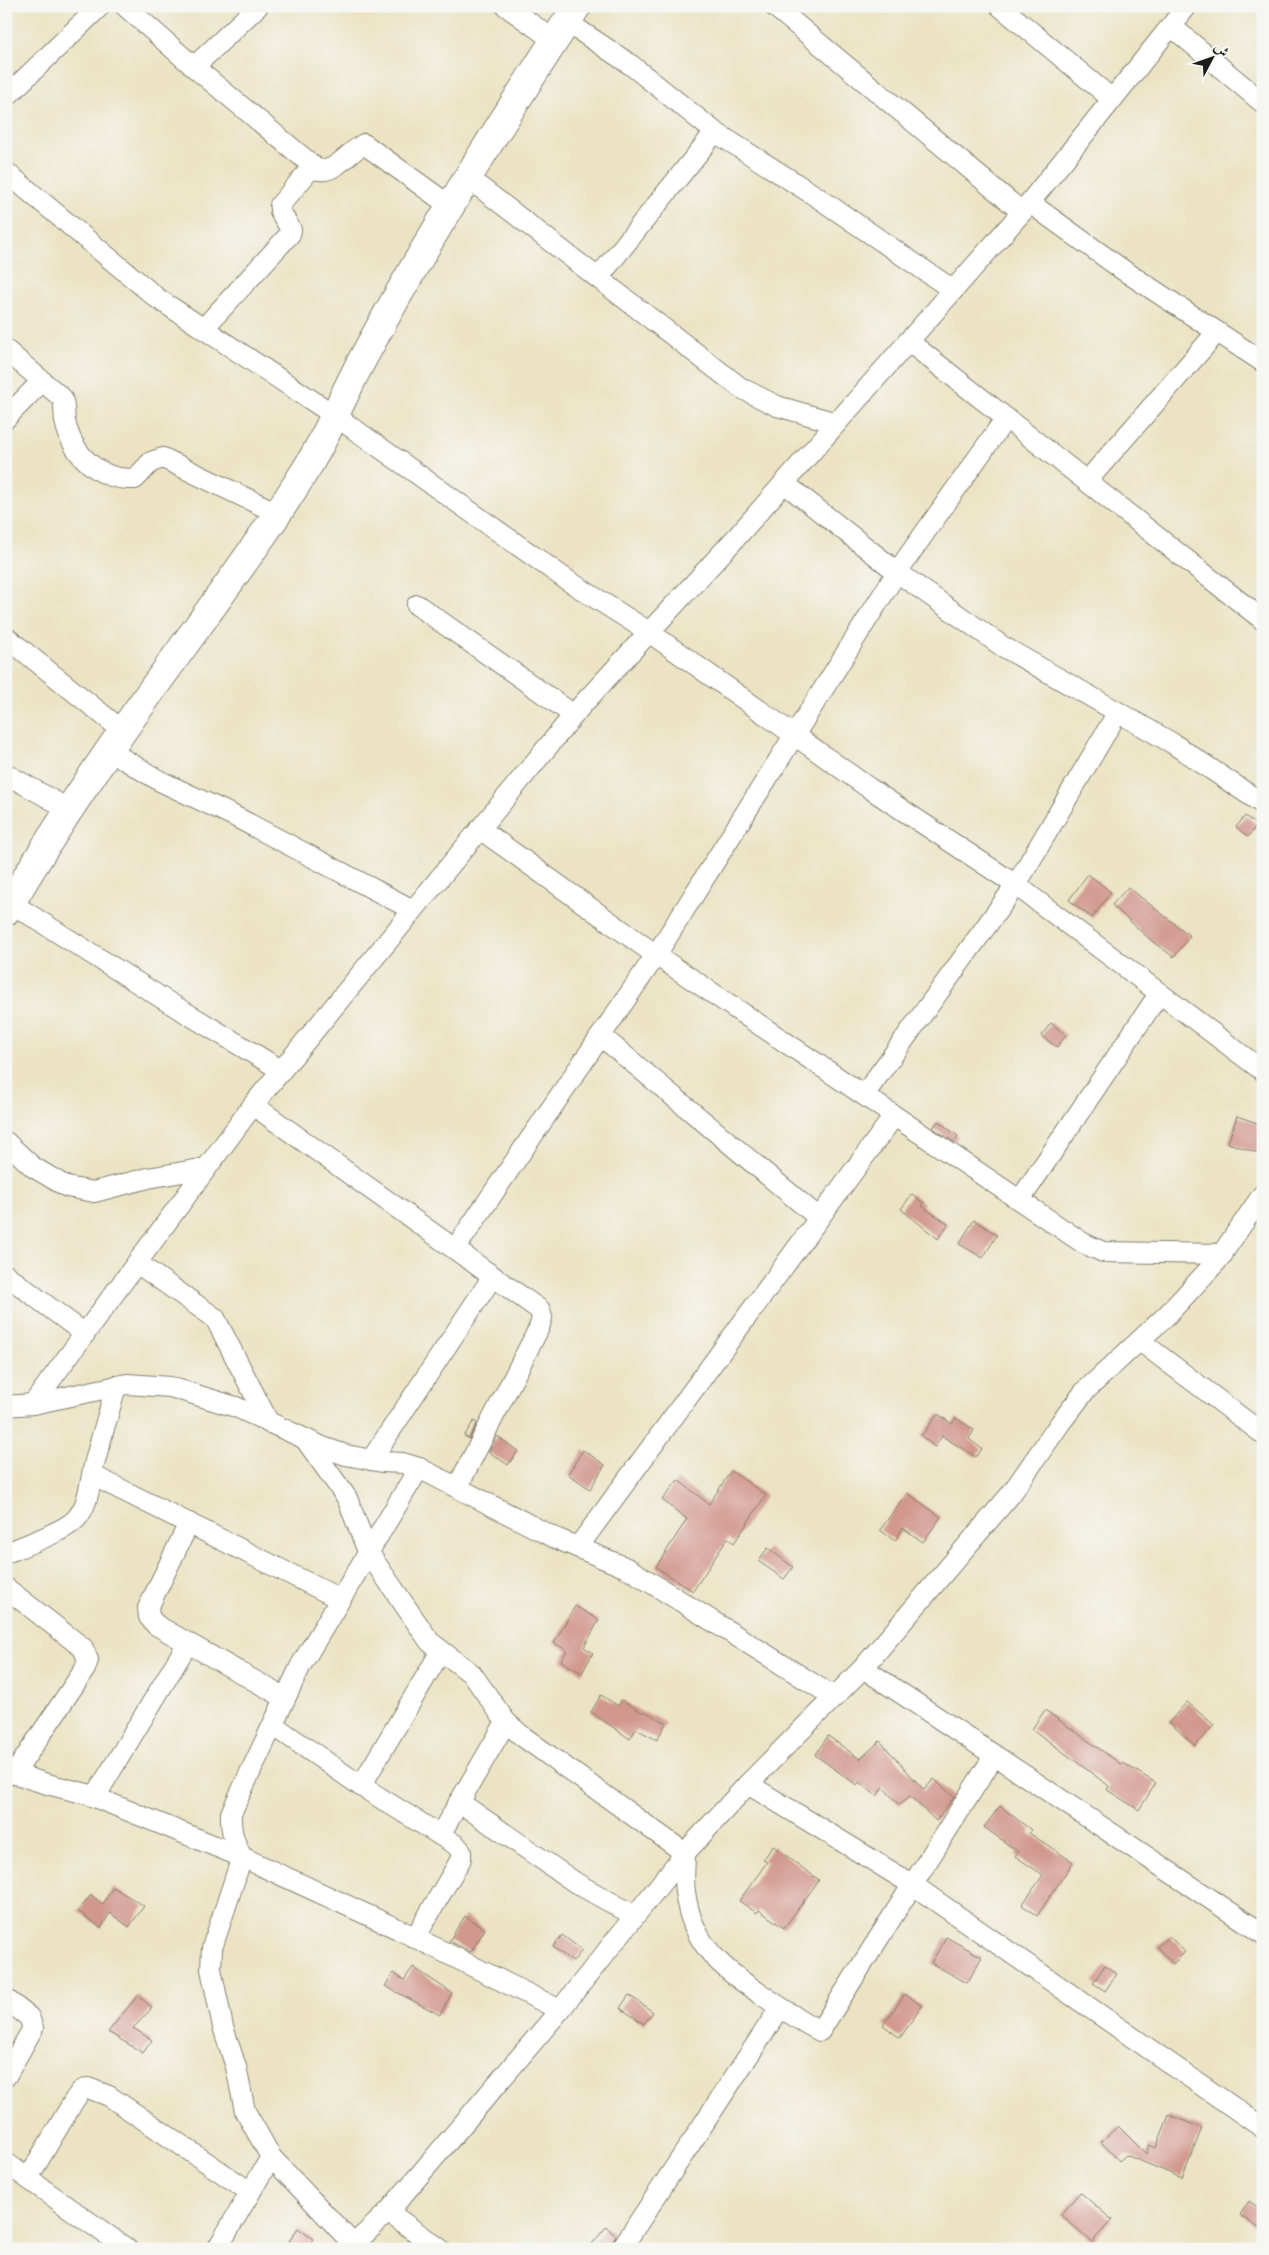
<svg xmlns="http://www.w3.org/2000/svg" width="1269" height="2255" font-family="'IM FELL DW Pica',Amiri,serif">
  <rect width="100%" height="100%" fill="#f6f6f2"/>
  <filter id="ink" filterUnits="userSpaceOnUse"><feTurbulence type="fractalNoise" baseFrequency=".02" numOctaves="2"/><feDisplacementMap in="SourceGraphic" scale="10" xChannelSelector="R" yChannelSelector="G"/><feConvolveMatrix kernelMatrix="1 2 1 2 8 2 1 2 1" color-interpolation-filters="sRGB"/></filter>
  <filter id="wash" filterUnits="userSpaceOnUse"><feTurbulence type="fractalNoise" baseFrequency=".0096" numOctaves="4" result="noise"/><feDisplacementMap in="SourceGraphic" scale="20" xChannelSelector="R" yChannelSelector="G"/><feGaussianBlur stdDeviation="1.12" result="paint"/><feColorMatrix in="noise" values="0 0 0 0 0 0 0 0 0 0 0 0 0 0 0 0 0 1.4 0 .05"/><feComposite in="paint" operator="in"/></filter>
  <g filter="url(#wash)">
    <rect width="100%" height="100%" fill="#ebe3c3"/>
    <g id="blocks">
      <g fill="#d2978d">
        <path d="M1245,816L1257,825L1248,837L1236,827Z"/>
        <path d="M1088,874L1111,892L1092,918L1069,900Z"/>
        <path d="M1128,887L1190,936L1174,957L1153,942L1112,905Z"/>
        <path d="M1051,1023L1066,1035L1057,1047L1041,1036Z"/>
        <path d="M1237,1116L1263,1125V1137L1258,1153L1228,1143Z"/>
        <path d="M938,1121L958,1136L954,1142L933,1128Z"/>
        <path d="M912,1194L924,1203L922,1206L948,1224L938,1239L901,1209Z"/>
        <path d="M974,1220L997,1235L983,1258L959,1244Z"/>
        <path d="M938,1414L952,1424L956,1418L974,1430L969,1439L982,1449L976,1457L942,1436L935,1447L921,1436Z"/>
        <path d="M474,1421L477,1423L469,1439L464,1436Z"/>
        <path d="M497,1436L518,1451L508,1465L489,1452Z"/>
        <path d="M583,1450L605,1465L590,1489L568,1474Z"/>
        <path d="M731,1471L766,1495L734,1543L728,1538L693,1591L656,1567L687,1519L662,1500L678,1480L709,1504Z"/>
        <path d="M907,1493L941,1517L923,1542L903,1528L895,1541L880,1530Z"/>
        <path d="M768,1548L793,1567L784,1579L758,1561Z"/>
        <path d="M575,1606L599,1620L584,1647L593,1653L582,1673L561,1661L567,1650L554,1643Z"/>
        <path d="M601,1695L618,1706L622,1700L643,1713L644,1711L666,1723L657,1740L636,1729L630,1739L591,1712Z"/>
        <path d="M1187,1702L1214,1725L1195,1746L1169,1722Z"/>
        <path d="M1045,1710L1122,1765L1123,1763L1156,1783L1139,1810L1107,1790L1109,1786L1032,1729Z"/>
        <path d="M828,1736L860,1759L880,1741L924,1790L934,1779L954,1797L936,1821L910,1796L899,1805L883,1787L877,1796L859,1782L857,1785L815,1755Z"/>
        <path d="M1000,1806L1031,1830L1029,1833L1073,1862L1037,1916L1022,1905L1043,1875L1015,1856L1018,1852L984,1827Z"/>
        <path d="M773,1846L819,1880L784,1928L759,1910L757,1913L739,1901L767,1862L763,1860Z"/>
        <path d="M113,1887L144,1906L129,1927L110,1913L101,1928L78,1911L91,1895L103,1904Z"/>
        <path d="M465,1916L485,1929L471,1952L449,1941Z"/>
        <path d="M562,1935L582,1950L573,1962L553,1947Z"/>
        <path d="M1169,1936L1185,1952L1173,1964L1157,1947Z"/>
        <path d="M946,1937L982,1957L967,1983L931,1963Z"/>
        <path d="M1105,1965L1117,1974L1105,1991L1093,1983Z"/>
        <path d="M413,1967L452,1993L440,2015L385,1986L393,1973L404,1980Z"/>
        <path d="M905,1994L922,2006L900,2038L883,2025Z"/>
        <path d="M138,1995L152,2008L133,2028L152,2040L143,2053L108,2032Z"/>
        <path d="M629,1995L653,2012L644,2024L620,2008Z"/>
        <path d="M1169,2115L1202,2128L1182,2178L1126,2155L1119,2161L1101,2142L1118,2126L1146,2154L1149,2145L1156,2148Z"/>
        <path d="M1080,2192L1112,2220L1092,2242L1061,2215Z"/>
        <path d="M1249,2201L1263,2211V2231L1240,2215Z"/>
        <path d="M606,2227L616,2236L609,2249H588Z"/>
        <path d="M298,2228L313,2239L305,2249H284Z"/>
      </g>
    </g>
  </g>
  <g filter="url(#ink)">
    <use href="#blocks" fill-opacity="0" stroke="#848070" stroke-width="1"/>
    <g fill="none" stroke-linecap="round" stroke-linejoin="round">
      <g stroke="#848070" stroke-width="22">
        <g id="street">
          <path d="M125,6L194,67L318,170C336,173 348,152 364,144L450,206"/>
          <path d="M506,6L555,41"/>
          <path d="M774,6L1022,212"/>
          <path d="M1000,6L1112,99"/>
          <path d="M567,22L631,65L715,132L817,197L953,290"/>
          <path d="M1171,26L1263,103"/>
          <path d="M194,67L258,6"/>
          <path d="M6,97L100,6"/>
          <path d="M6,172L157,298L334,415L567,580L649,632L869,788L1016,885L1263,1071"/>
          <path d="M468,178L741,388L777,406L837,423"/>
          <path d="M1030,203L1123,270L1263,362"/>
          <path d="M598,278L715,132"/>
          <path d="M203,329L290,234L291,230L280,211V205L313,166"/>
          <path d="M908,341L1263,620"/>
          <path d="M6,350L62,398C65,406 64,413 65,421C72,455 100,481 135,479L151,462L163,458L277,513"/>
          <path d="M6,418L42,381"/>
          <path d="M1087,481L1217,332"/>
          <path d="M784,483L897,572L1002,646L1172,743L1263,804"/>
          <path d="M417,605L574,715"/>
          <path d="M6,637L123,731"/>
          <path d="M110,751L160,781L232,815L413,910"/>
          <path d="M6,774L70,810"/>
          <path d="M480,829L656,955L1083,1243L1103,1252L1223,1254"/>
          <path d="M11,903L168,1002L281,1070"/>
          <path d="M601,1036L819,1218"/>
          <path d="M864,1095L1016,885L1118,712"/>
          <path d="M253,1105L540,1310L542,1318L539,1328L458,1486"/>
          <path d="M6,1142L33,1167L67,1187L94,1192L148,1178L206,1168"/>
          <path d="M1020,1200L1159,994"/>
          <path d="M455,1249L656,955L897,572L1006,418"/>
          <path d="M137,1263L215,1318L269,1423"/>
          <path d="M6,1275L85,1334"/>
          <path d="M1140,1341L1263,1434"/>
          <path d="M33,1404L253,1105L582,705L734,540L1022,212L1187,6"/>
          <path d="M6,1406L33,1404L127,1384L170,1387L236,1407L325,1448L346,1455L382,1462L403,1463L419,1468L553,1537L629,1569L834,1697"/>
          <path d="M305,1439L347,1498L368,1552L430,1642L472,1674L506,1722L522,1736L685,1853C685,1866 683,1879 685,1892C692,1945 722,1969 765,1997C783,2009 800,2021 820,2031L994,1756"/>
          <path d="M371,1460L493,1276"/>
          <path d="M92,1475L340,1599"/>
          <path d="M189,1523L148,1608L149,1617L156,1625L285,1698"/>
          <path d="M578,1547L894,1116"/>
          <path d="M6,1553C23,1546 64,1532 76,1519C89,1505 90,1482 94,1465C101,1438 109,1412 116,1386"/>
          <path d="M6,1588L83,1648L88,1660L85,1669L14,1774"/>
          <path d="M863,1668L1263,1934"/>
          <path d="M273,1725L361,1786L456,1845L461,1851V1859L415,1938"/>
          <path d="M6,1771L47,1784L87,1794L242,1857L398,1929L560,2010"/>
          <path d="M748,1784L913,1885L1263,2128"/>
          <path d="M361,1786L441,1651"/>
          <path d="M95,1797L188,1643"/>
          <path d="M459,1802L576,1883L635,1916"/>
          <path d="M440,1835L506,1722"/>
          <path d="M6,1999L29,2017L33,2028L6,2076"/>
          <path d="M6,2163L127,2249"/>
          <path d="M28,2178L75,2099L81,2091L88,2088L109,2096L250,2192"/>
          <path d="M388,2212L440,2249"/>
          <path d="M353,2244L271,2157L245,2111L236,2067L223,2027L211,1969L212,1948L242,1857C234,1842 230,1830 231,1813L301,1665L419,1468"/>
          <path d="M217,2249L271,2157"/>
          <path d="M349,2249L388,2212L560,2010L685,1853L748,1784L863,1668L1011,1494L1061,1422L1085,1391L1167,1315L1217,1261L1263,1194"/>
          <path d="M621,2249L780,2008"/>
        </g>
      </g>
      <g stroke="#848070" stroke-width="30">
        <path id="secondary" d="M6,911C55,828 110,747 167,669C215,602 265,536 308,466C329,432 343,395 362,360C427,239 502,121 577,6"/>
      </g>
      <use href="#street" stroke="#fff" stroke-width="20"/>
      <use href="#secondary" stroke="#fff" stroke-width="28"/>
    </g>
  </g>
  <rect width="1269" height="2255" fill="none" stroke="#f6f6f2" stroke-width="25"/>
  <g transform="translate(1212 58) rotate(49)" stroke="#f6f6f2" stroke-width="4" paint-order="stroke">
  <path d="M0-4L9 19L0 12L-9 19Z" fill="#1c1c1c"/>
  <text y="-8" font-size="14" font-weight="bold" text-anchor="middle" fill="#1c1c1c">ش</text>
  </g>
</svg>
